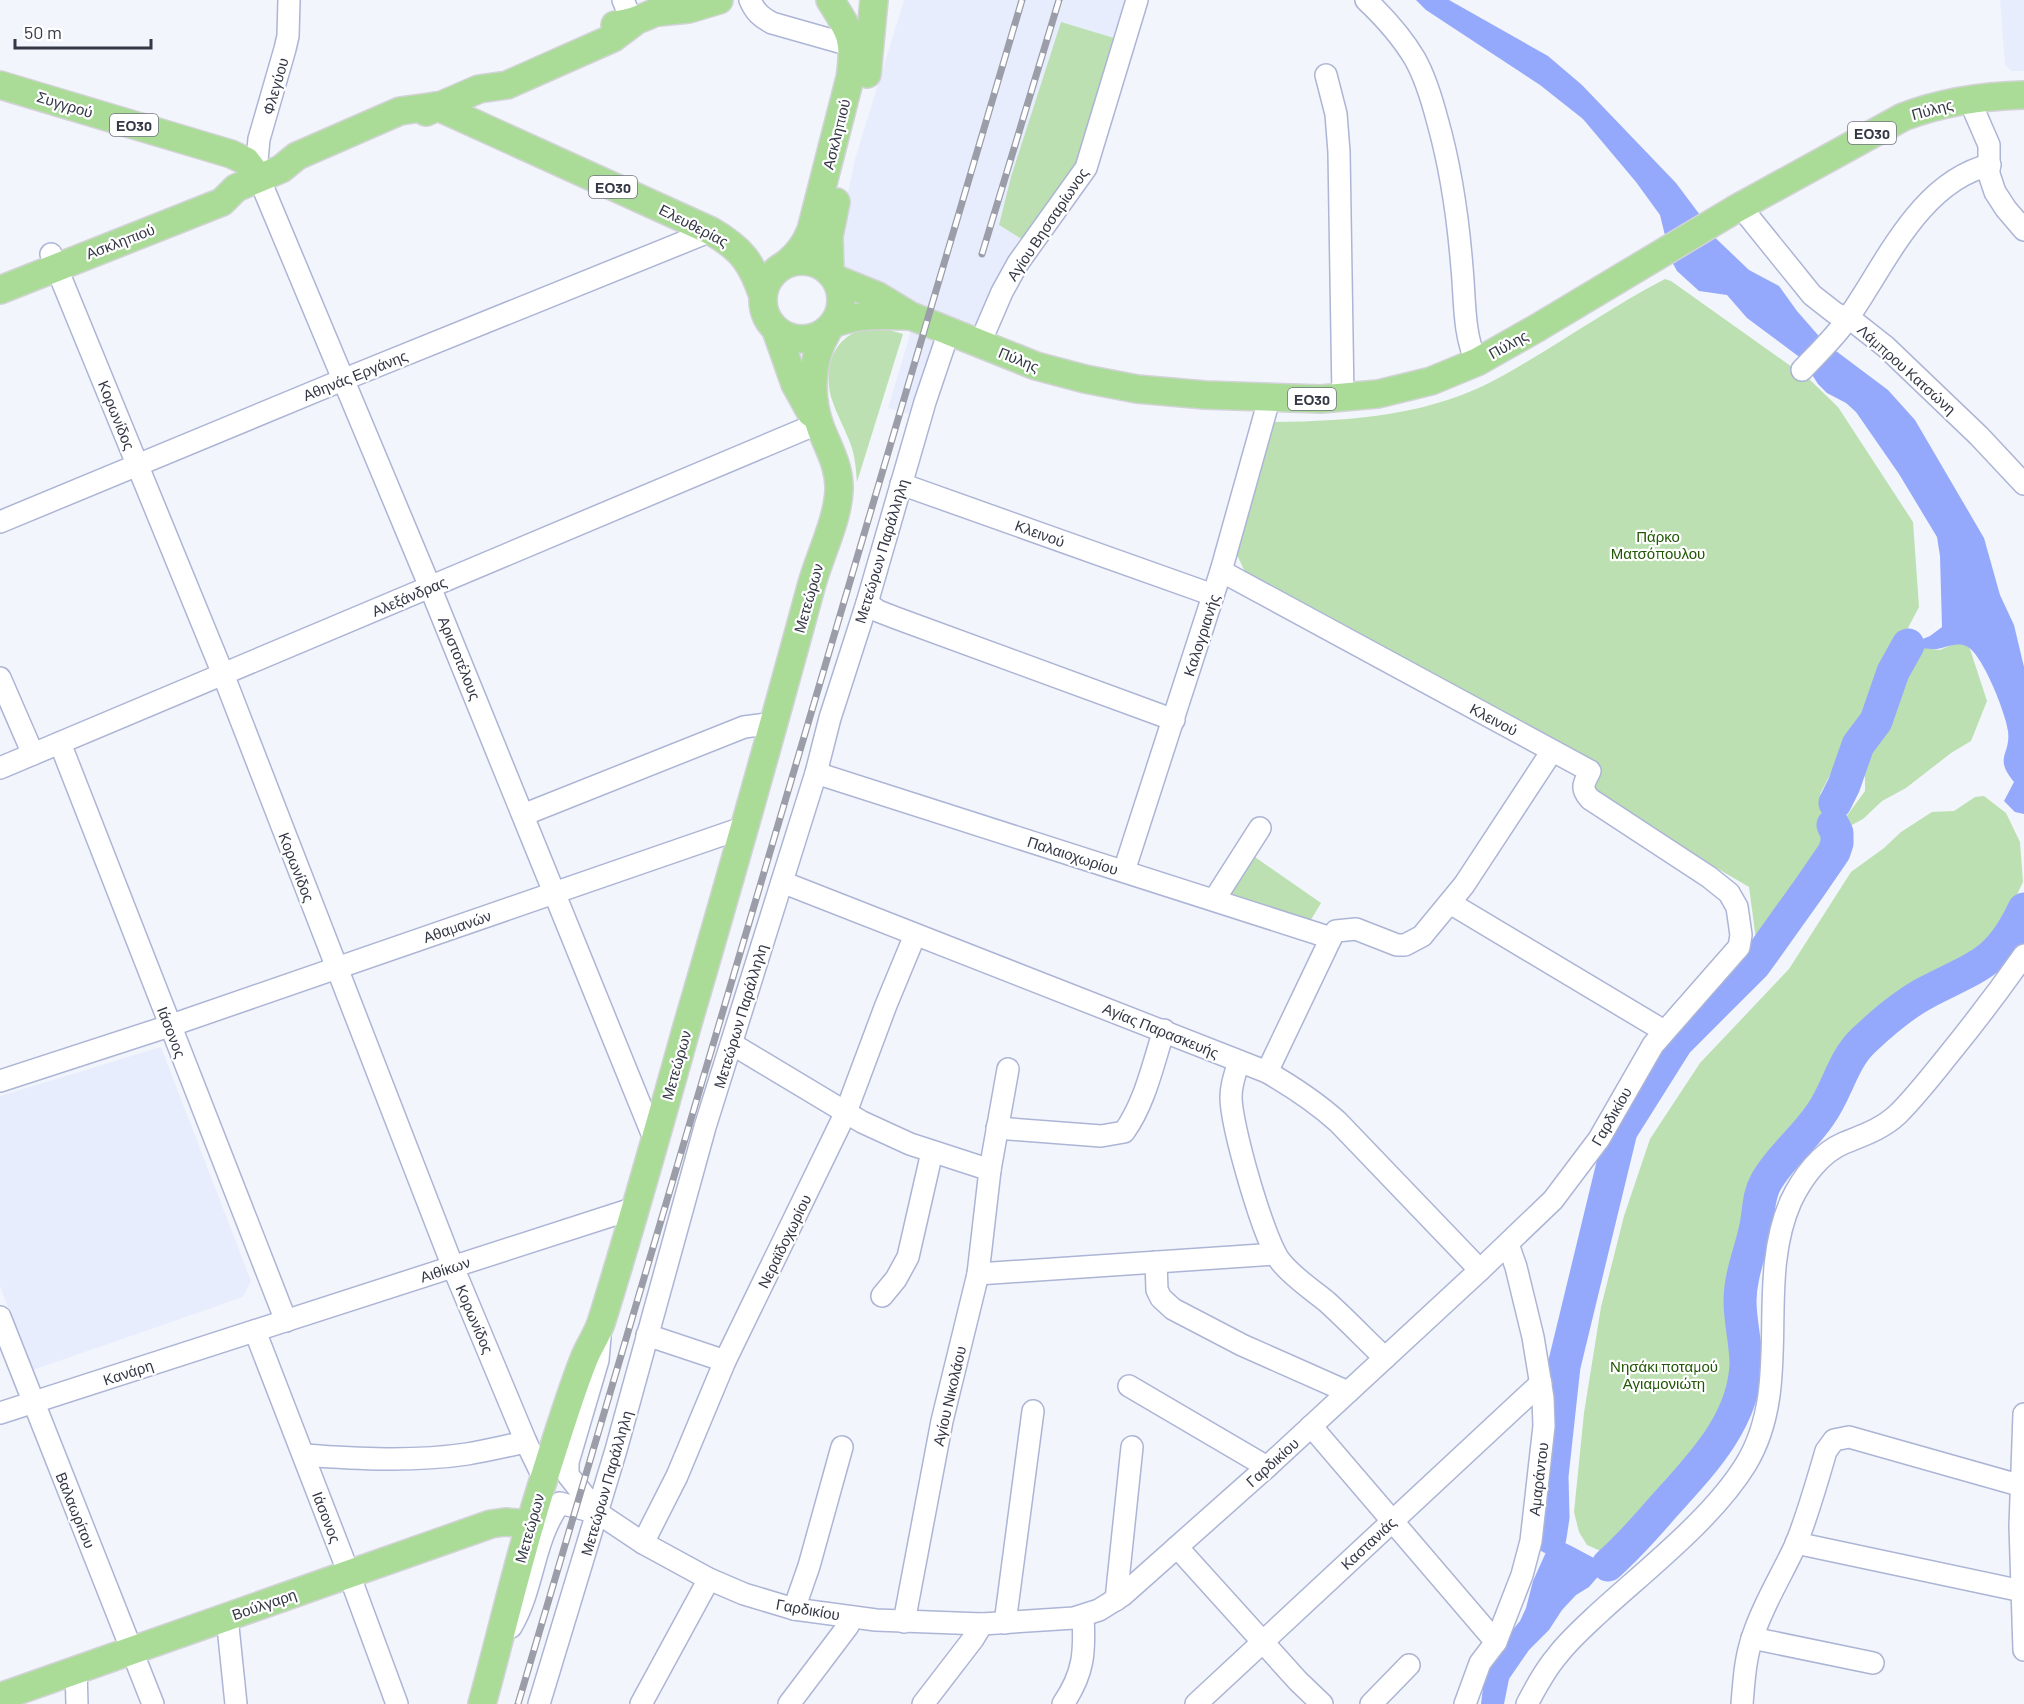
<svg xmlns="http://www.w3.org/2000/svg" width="2024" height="1704" font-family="Barlow,sans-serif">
  <rect width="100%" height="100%" fill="#f3f5fc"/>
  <g fill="#e8edfd">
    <path d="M904,0H1128L1074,178L983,320L970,327L947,318L915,416L888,408L918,308L845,274L840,260L841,226L855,159Z"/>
    <path d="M2000,0H2024V71H2011L2005,64Z"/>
    <path d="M161,1047L251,1281L243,1297L33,1370L0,1286V1096Z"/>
  </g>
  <g fill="#bce0b1">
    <path d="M1061,22L1114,38L1073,173L1025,241L999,225L1011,177Z"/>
    <path d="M1665,279L1671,281L1809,379L1838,407L1913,522L1919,607L1820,794L1843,808L1760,949L1757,947L1749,887L1604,802L1567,752L1246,574L1236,553L1273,422C1352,421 1433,416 1504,375C1558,345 1609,308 1665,279Z"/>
    <path d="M868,328L886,329L903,334L857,482C856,469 855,457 851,445C845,429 836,413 831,397C823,365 834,335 868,328Z"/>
    <path d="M1956,643L1969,646L1987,701L1971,741L1951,753L1906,788L1882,801L1863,819L1850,826L1846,817L1865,791V777L1859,766L1858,757L1861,746L1886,716L1896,698L1903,667L1911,646L1940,650Z"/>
    <path d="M1984,796L2006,813L2020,842L2023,882L2004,922L1978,949L1899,991L1859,1027L1826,1078L1813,1112L1773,1149L1759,1179L1753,1199L1734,1294L1737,1375L1730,1409L1705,1452L1626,1542L1614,1553L1603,1552L1587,1545L1579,1532L1574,1512L1584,1413L1601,1307L1624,1216L1650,1139L1700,1063L1789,969L1851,872L1884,848L1901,832L1932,812L1954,811L1975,797Z"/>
    <path d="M1252,855L1321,903L1309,923L1229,893Z"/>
  </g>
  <g fill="#95a9fc">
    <path d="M1416,0H1449L1548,56L1582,85L1676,183L1703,219L1706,229L1749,270L1779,286L1797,311L1824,342L1888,390L1915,420L1984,538L2000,595L2014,625L2024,667V814L2015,812L2004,801L2014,782C1993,757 2011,755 2008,731C2006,714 1982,652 1966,646C1953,641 1944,650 1931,649C1923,649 1915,646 1908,645L1930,636L1942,627L1940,556L1937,537L1899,474L1856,412L1846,403L1827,393L1818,384L1802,359L1747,318L1727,295L1699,291L1677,271L1671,260L1660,215L1636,182L1583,119L1540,85L1426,10Z"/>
    <path d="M1550,1537C1571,1544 1588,1556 1608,1565L1589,1587L1576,1595L1562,1610L1549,1630L1529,1650L1509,1679L1504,1704H1481L1486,1662L1520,1621L1526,1608L1533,1581L1547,1550Z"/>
  </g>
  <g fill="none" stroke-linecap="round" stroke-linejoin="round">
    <g stroke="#95a9fc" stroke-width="33">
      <path d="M1835,803L1844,785L1858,745L1876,721L1893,672L1908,645"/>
      <path d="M1550,1537L1553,1517L1552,1476L1564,1366L1621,1131L1677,1042L1755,964L1810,887L1834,852L1837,843V833L1833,825"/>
      <path d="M1608,1565C1628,1547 1646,1527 1664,1506C1700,1466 1744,1422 1746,1364C1746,1343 1740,1322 1740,1301C1740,1275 1751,1251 1756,1226C1759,1211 1758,1196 1766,1182C1780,1157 1804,1139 1820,1115C1837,1092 1842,1061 1863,1041C1882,1023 1904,1004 1927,992C1977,966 1998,964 2024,909"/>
    </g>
    <g stroke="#acb5d5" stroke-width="24">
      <g id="minor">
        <path d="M623,0L633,23"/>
        <path d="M750,0C755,12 761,17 772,23L853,46"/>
        <path d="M1366,0C1385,18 1402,37 1415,59C1425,77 1432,100 1437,119C1451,168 1458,217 1462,268C1465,296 1463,337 1477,362"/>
        <path d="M1326,75L1336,114L1339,152L1343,398"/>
        <path d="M1969,99L1989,145V174L1995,192L2006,209L2024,230"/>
        <path d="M256,171L259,139L285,49L288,36L289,0"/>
        <path d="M259,178L430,587L655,1141"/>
        <path d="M1740,206L1812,295L1835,313L1853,321L1886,347L1979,436L2024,484"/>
        <path d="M51,254L223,674L453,1267L526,1442L544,1479"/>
        <path d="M980,343L1002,292L1018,263L1086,168L1137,0"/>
        <path d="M1802,370C1816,355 1831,341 1843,325C1883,271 1917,182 1990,165"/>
        <path d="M901,484L1213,595"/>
        <path d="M0,522L345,379L711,231"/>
        <path d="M867,603L878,611L896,618L1174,720"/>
        <path d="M0,678L33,754"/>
        <path d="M60,743L286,1321"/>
        <path d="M0,768L819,423"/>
        <path d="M816,773L1331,938"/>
        <path d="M523,815L744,727L774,723"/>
        <path d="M1124,871L1221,571L1270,396"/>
        <path d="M782,882L1267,1072C1293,1087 1316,1102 1338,1122L1480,1270"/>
        <path d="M1214,900L1260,828"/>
        <path d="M1450,903L1664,1031"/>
        <path d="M732,1044L862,1122L910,1144L990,1170"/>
        <path d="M1239,1062C1235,1073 1231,1085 1231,1097C1231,1125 1264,1242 1281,1262C1293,1277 1311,1289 1326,1301C1346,1319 1365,1339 1385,1358"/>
        <path d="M1267,1072L1331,938L1336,931L1356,929L1397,945H1405L1422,936L1464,885L1552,751"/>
        <path d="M0,1081L169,1026L745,827"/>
        <path d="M997,1128L1101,1136L1124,1132C1145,1103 1153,1064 1164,1030"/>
        <path d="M1156,1262L1157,1290L1161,1298L1173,1309L1242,1345L1348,1392"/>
        <path d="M978,1274L1275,1254"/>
        <path d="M882,1296L896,1279L908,1257L932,1152"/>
        <path d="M0,1317L153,1704"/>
        <path d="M255,1331L349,1574L397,1704"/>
        <path d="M647,1335L725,1361"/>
        <path d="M1129,1386L1267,1467"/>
        <path d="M0,1413L635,1208"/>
        <path d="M2024,1414L2020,1526L2024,1650"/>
        <path d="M1311,1426L1496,1642"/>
        <path d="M304,1455C358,1459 413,1462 467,1454C486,1451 506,1446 526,1442"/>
        <path d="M598,1513L568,1475V1462L598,1360L600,1337"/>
        <path d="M643,1543L677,1476L725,1361L846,1112L886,1005L915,935"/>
        <path d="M1796,1543L2022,1591"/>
        <path d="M1177,1547L1298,1681L1322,1704"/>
        <path d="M1116,1600L1132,1447"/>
        <path d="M794,1609L809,1566L842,1447"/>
        <path d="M227,1617L236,1704"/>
        <path d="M904,1622L942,1421L978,1274L990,1170L1008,1069"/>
        <path d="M1005,1623L1033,1411"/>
        <path d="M511,1627C534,1589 533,1539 560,1503L598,1513L643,1543L709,1579L744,1594L794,1609L876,1620L982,1624L1074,1618L1099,1610L1123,1595L1267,1467L1480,1270L1553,1200L1599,1139L1653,1045L1739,947L1741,935L1737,907L1729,893L1709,877L1590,799C1580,788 1584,783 1590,771L1221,571"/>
        <path d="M1752,1638L1873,1663"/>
        <path d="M76,1670L77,1704"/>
        <path d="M539,1704L616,1450L705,1127L816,773L830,718L867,603L925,402L949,331"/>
        <path d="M641,1704L709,1579"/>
        <path d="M789,1704L848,1626L852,1617"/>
        <path d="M923,1704L973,1639L982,1624"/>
        <path d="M1063,1704C1084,1673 1085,1652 1083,1616"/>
        <path d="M1196,1704L1541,1383"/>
        <path d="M1371,1704L1409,1665"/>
        <path d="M1465,1704L1480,1663L1496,1642L1522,1575L1531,1541L1544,1426L1543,1398L1533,1337L1516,1267L1508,1244"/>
        <path d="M1527,1704C1536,1687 1545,1670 1557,1656C1569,1640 1585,1626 1600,1612C1647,1569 1713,1518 1746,1464C1794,1385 1754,1284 1791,1201C1802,1178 1820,1153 1844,1143C1864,1135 1882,1129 1898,1114C1917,1095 1933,1074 1950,1053C1976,1021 2001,988 2024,955"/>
        <path d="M1742,1704C1744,1681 1745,1658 1753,1636C1763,1604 1782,1575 1796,1544C1808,1514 1817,1482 1826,1451L1834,1440L1849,1437L2022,1486"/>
      </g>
    </g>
    <g stroke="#d2d3d6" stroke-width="30">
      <g id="major">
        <path d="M659,12L689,9L719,0"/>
        <path d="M615,25C638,22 657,13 677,0"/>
        <path d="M867,74L874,0"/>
        <path d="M0,85L231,154L246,161L259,178"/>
        <path d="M436,106L711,231C742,249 752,263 763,296"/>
        <path d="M426,112L479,89L507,85L613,38L633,23"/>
        <circle cx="802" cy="300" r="39"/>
        <path d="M786,264C798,254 805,245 811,230L850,78C856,40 850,31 830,0"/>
        <path d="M830,272L829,236L836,202"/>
        <path d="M836,279L878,296L911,316L1036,366L1085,379L1137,389L1205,395L1321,399L1378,394L1431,381L1477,362L1537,328L1734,210L1903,117C1942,102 1983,96 2024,95"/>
        <path d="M0,290L222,202L236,188L281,169L297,156L400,111L436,106"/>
        <path d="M835,323C860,314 884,315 910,316"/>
        <path d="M776,330L795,384L811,413"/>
        <path d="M0,1697L491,1524L505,1522L530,1524"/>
        <path d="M482,1704C503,1628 520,1551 545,1475C557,1437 569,1397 584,1359C589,1346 598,1334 602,1320C632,1224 659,1127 686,1030C729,883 771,735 811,587C819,557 838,520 839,490C840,468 829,449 821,429C809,397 810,361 827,332"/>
      </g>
    </g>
    <use href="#minor" stroke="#fff" stroke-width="21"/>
    <use href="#major" stroke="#aadc98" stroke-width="27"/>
    <g stroke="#9b9ea8" stroke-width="7">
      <g id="rail">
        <path d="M982,254L1059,0"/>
        <path d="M518,1704L1022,0"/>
      </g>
    </g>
    <use href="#rail" stroke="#fff" stroke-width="4.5" stroke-dasharray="14" stroke-linecap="butt"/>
  </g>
  <g text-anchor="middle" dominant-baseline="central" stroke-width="4.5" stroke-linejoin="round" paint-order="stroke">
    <g fill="#fff" stroke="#71747d" stroke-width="1.5">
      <rect x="110" y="114" width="48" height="22" rx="4.5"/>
      <rect x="1848" y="122" width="48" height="22" rx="4.5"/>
      <rect x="589" y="176" width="48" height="22" rx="4.5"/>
      <rect x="1288" y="388" width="48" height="22" rx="4.5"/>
    </g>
    <g font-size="14" font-weight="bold" fill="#343845">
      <text x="134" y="125">ΕΟ30</text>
      <text x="1872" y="133">ΕΟ30</text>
      <text x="613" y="187">ΕΟ30</text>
      <text x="1312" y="399">ΕΟ30</text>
    </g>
    <g font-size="15" fill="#343845" stroke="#fff">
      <text transform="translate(275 86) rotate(-74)">Φλεγύου</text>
      <text transform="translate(65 104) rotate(17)">Συγγρού</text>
      <text transform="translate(1932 109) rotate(-15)">Πύλης</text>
      <text transform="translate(836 134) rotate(-76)">Ασκληπιού</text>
      <text transform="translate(1047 224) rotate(-56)">Αγίου Βησσαρίωνος</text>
      <text transform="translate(694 225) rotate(27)">Ελευθερίας</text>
      <text transform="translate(120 241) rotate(-21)">Ασκληπιού</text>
      <text transform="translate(1508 344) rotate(-29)">Πύλης</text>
      <text transform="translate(1019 359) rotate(22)">Πύλης</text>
      <text transform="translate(1907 369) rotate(42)">Λάμπρου Κατσώνη</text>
      <text transform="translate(355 375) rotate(-22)">Αθηνάς Εργάνης</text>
      <text transform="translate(117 415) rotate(68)">Κορωνίδος</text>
      <text transform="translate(1040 533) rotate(20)">Κλεινού</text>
      <text transform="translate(881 551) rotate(-73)">Μετεώρων Παράλληλη</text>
      <text transform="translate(409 596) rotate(-23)">Αλεξάνδρας</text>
      <text transform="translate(808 598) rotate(-74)">Μετεώρων</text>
      <text transform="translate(1201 635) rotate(-72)">Καλογριανής</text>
      <text transform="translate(460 658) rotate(68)">Αριστοτέλους</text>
      <text transform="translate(1494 719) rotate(28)">Κλεινού</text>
      <text transform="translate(1073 855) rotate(18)">Παλαιοχωρίου</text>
      <text transform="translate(297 867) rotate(69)">Κορωνίδος</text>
      <text transform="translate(457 926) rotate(-19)">Αθαμανών</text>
      <text transform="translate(740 1016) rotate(-73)">Μετεώρων Παράλληλη</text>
      <text transform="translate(1161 1030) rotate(22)">Αγίας Παρασκευής</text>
      <text transform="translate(172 1032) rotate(69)">Ιάσονος</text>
      <text transform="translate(676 1065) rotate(-74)">Μετεώρων</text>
      <text transform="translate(1611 1116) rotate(-60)">Γαρδικίου</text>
      <text transform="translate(784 1241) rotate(-64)">Νεραϊδοχωρίου</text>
      <text transform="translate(445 1269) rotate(-18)">Αιθίκων</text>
      <text transform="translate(475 1319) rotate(67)">Κορωνίδος</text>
      <text transform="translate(128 1372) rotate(-18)">Κανάρη</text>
      <text transform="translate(949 1396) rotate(-77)">Αγίου Νικολάου</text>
      <text transform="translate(1272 1462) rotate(-42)">Γαρδικίου</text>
      <text transform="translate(1538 1479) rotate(-83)">Αμαράντου</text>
      <text transform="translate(606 1483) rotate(-74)">Μετεώρων Παράλληλη</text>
      <text transform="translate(76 1510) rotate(68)">Βαλαωρίτου</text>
      <text transform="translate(327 1517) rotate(69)">Ιάσονος</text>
      <text transform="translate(529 1528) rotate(-74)">Μετεώρων</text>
      <text transform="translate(1368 1543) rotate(-43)">Καστανιάς</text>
      <text transform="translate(264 1604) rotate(-19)">Βούλγαρη</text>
      <text transform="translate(808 1609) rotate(10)">Γαρδικίου</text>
    </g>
    <g font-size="15" fill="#205604" stroke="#fff">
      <text x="1658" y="536">Πάρκο<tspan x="1658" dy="17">Ματσόπουλου</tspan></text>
      <text x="1664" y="1366">Νησάκι ποταμού<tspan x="1664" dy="17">Αγιαμονιώτη</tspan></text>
    </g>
  </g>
  <path d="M15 39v9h136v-9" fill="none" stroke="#343845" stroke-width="3"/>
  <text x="24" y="39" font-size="18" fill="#343845" stroke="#ffffff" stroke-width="4.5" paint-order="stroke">50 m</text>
</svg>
